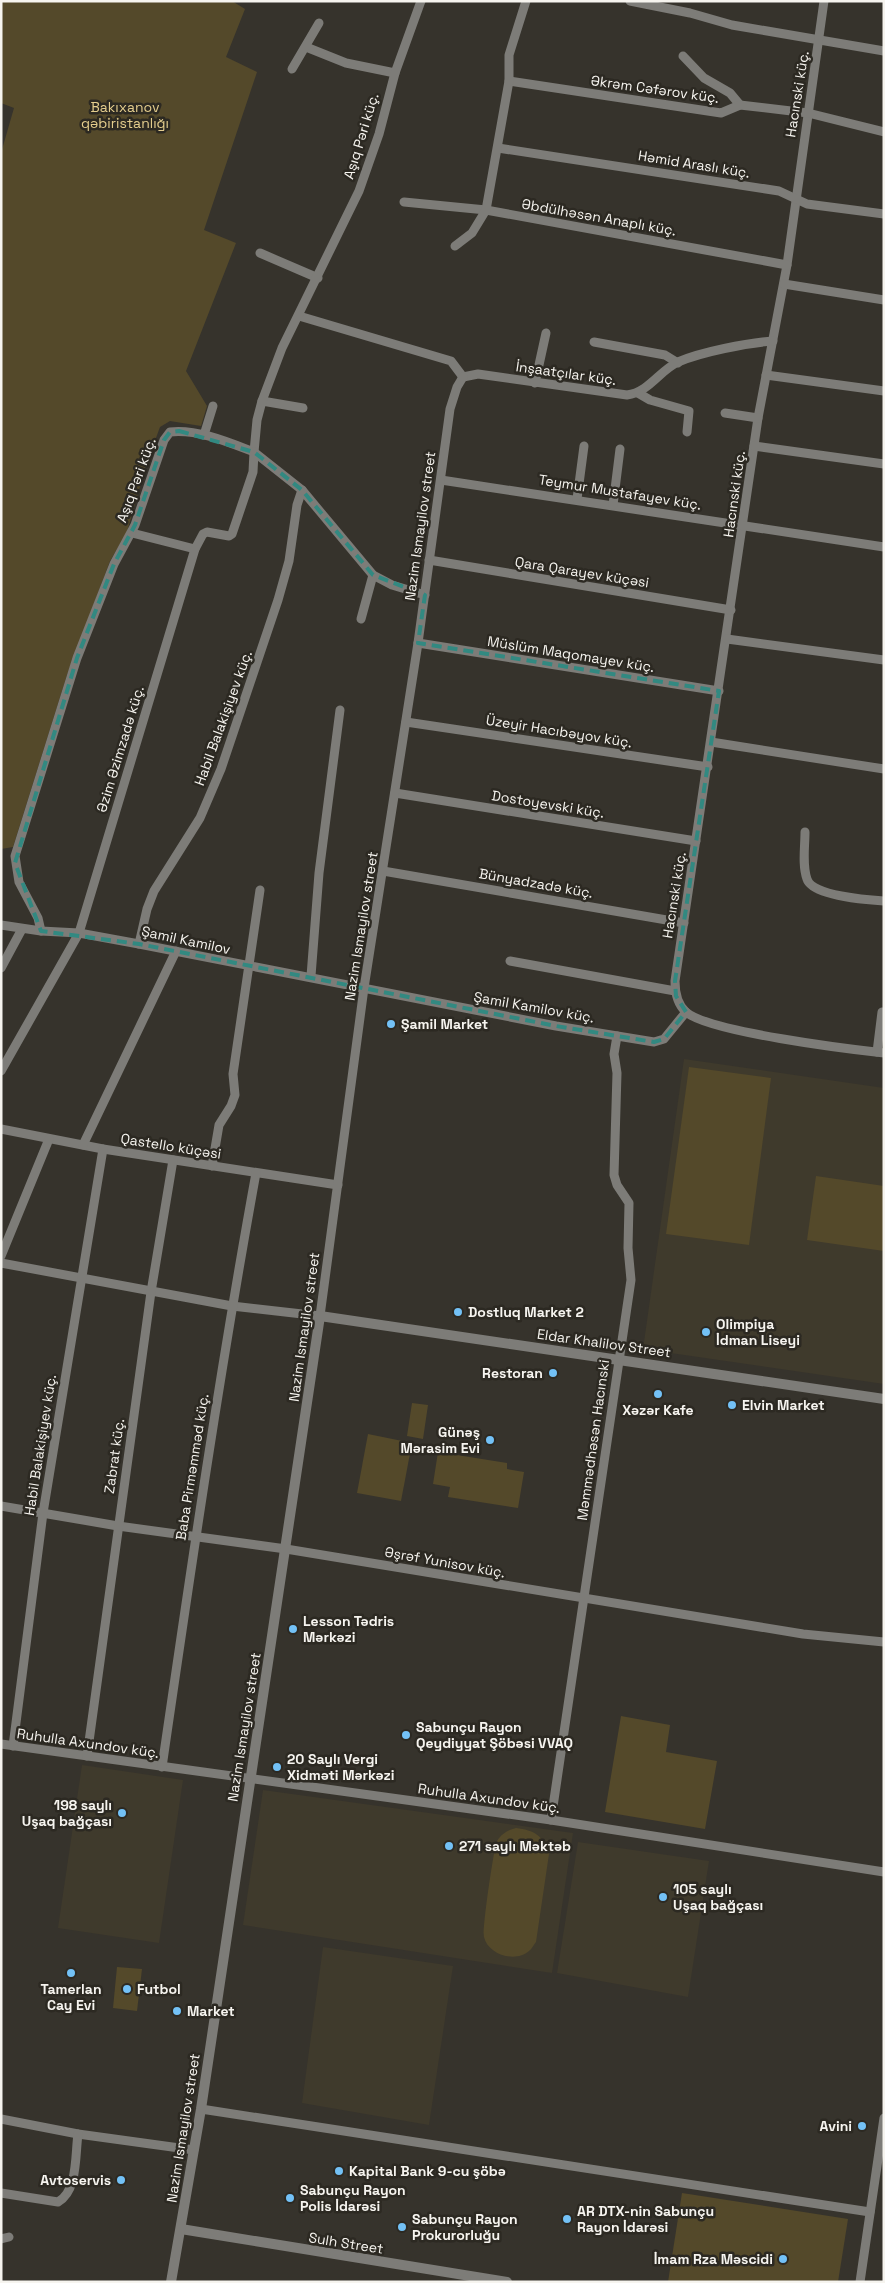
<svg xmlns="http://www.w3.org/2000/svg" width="885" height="2283" font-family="'Space Grotesk',sans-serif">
  <rect width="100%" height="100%" fill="#36332c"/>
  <g fill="#3f3a2c">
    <path d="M684,1059L884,1088V1384L643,1349Z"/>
    <path d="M82,1765L183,1780L159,1943L58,1928Z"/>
    <path d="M263,1790L573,1833L552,1973L243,1925Z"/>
    <path d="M578,1842L709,1861L688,1997L557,1973Z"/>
    <path d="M323,1947L453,1966L429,2125L302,2103Z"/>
  </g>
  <g fill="#54492a">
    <path d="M1,1H232L245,9L226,57L257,72L204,230L236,243L186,371L207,406L201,426L170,421L160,427L146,465L127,532L110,561L67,675L13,847L1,849V153L14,108L1,103Z"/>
    <path d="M689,1067L771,1078L749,1245L666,1234Z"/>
    <path d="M816,1176L884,1186V1251L807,1240Z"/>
    <path d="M412,1403L428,1405L423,1439L407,1436Z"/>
    <path d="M368,1434L412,1443L401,1501L357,1493Z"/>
    <path d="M438,1452L507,1463V1469L524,1472L518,1508L448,1497L450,1487L433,1484Z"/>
    <path d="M621,1716L670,1725L666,1752L717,1761L705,1829L605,1812Z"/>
    <path d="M516,1828C534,1830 544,1836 549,1854L536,1942C534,1944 532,1949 529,1951C516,1963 488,1955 484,1937C482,1930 494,1847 497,1841C502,1833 508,1830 516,1828Z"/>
    <path d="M117,1967L142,1969L137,2011L113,2008Z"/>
    <path d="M682,2193L848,2219L838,2282H668Z"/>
  </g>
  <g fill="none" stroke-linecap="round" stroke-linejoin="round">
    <g stroke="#7d7c78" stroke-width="9">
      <path d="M630,1L690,13L732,25L884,51"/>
      <path d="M824,1L787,265L758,418L675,981C675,992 677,1004 686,1012C709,1032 848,1049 884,1053"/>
      <path d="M306,47L346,63L395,73"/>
      <path d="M683,56L704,78L730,93L740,105"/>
      <path d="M292,69L319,23"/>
      <path d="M509,81L721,113L740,105L808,113L884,132"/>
      <path d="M498,148L779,191L807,204L884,214"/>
      <path d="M404,202L486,210L787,265"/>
      <path d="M455,246L472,233L486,210L509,81V55L526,1"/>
      <path d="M260,253L318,278"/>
      <path d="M784,284L884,300"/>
      <path d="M299,316L451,361L463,377"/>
      <path d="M594,342L665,355L678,363"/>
      <path d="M766,375L884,391"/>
      <path d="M463,377L478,374L627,395C649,392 659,371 678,362C701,352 747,343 773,341"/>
      <path d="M535,383L546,333"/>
      <path d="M638,393L650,400L689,411L687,432"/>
      <path d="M262,401L303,408"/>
      <path d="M725,413L758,418"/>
      <path d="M204,435L213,406"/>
      <path d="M754,446L884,464"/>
      <path d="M254,452L302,490L373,575L392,585L425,595"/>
      <path d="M441,480L884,547"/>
      <path d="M577,499L584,446"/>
      <path d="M613,505L620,449"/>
      <path d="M132,533L195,549"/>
      <path d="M429,560L731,610"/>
      <path d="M361,619L373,575"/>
      <path d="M727,639L884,660"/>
      <path d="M418,643L719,691"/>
      <path d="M406,722L708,767"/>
      <path d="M711,742L884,769"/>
      <path d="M395,793L696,841"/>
      <path d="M805,832C805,847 802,865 807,879C812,896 868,900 884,901"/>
      <path d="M383,871L684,923"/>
      <path d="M1,925L41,931L79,933L139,944L556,1026L654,1042L664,1039L686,1012"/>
      <path d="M41,931L38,918L19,882L15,856L77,658L114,564L135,525L164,440L170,432C198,429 228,442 254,452L257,420L262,401L282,348L359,191L379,134L395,73L421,1"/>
      <path d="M139,944L147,909L154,891L200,818L221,769L278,600L289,561L297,505L302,490"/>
      <path d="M510,961L675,991"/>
      <path d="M1,968L22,929"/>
      <path d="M311,976L319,873L340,710"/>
      <path d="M877,1052L882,1012"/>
      <path d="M1,1071L79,933L195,549L203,534L207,532L229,536L232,534L253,472L254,452"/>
      <path d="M1,1129L103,1149L338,1185"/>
      <path d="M83,1145L176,951"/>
      <path d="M212,1166L219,1125L231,1106L235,1095L233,1074L260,890"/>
      <path d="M1,1256L49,1139"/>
      <path d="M1,1263L232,1306L320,1316L364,988L418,643L450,409L457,387L463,377"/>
      <path d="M1,1506L118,1526L286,1549L803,1634L884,1642"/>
      <path d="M1,1744L551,1820L884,1872"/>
      <path d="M13,1746L43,1513L103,1149"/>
      <path d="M87,1756L151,1292L173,1160"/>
      <path d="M162,1767C191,1568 220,1370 256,1173"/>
      <path d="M551,1820L631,1280L628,1248L629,1203L617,1185L614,1175L617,1073L614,1054L617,1036"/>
      <path d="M201,2109L870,2212"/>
      <path d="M1,2119L78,2134L194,2150"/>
      <path d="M1,2193L58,2202C78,2191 75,2155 78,2134"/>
      <path d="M1,2239L9,2237"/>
      <path d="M860,2282L884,2118"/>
    </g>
    <g stroke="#7d7c78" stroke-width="10">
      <path d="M181,2229L507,2282"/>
      <path d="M171,2282L201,2109L320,1316L884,1399"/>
    </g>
  </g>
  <path fill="none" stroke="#328981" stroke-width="4" stroke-dasharray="10 6" stroke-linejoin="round" d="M179,431L254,452L302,490L373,575L425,595L418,643L719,691L675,981L676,996L686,1012L664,1039L654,1042L556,1026L139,944L41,931L15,863L77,658L114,564L135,525L164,440L170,432Z"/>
  <g fill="#73c1f6" stroke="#2c2922" stroke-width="2">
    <circle cx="391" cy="1024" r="5"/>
    <circle cx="458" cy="1312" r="5"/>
    <circle cx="706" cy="1332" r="5"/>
    <circle cx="553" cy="1373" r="5"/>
    <circle cx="658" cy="1394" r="5"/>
    <circle cx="732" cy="1405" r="5"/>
    <circle cx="490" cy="1440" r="5"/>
    <circle cx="293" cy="1629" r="5"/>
    <circle cx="406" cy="1735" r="5"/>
    <circle cx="277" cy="1767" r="5"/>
    <circle cx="122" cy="1813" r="5"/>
    <circle cx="449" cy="1846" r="5"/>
    <circle cx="663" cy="1897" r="5"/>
    <circle cx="71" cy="1973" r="5"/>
    <circle cx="127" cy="1989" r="5"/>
    <circle cx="177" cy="2011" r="5"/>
    <circle cx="862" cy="2126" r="5"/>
    <circle cx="339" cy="2171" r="5"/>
    <circle cx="121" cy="2180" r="5"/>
    <circle cx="290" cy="2198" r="5"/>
    <circle cx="567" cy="2219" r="5"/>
    <circle cx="402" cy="2227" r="5"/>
    <circle cx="783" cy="2259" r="5"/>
  </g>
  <g text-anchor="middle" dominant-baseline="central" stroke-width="5" stroke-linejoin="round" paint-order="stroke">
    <g font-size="14" fill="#f6f4ef" stroke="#2c2922">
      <text transform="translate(655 89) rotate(8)">Əkrəm Cəfərov küç.</text>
      <text transform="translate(797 94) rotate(-81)">Hacınski küç.</text>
      <text transform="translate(361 136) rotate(-73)">Aşıq Pəri küç.</text>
      <text transform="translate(694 164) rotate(9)">Həmid Araslı küç.</text>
      <text transform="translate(599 217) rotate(10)">Əbdülhəsən Anaplı küç.</text>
      <text transform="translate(566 373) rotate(8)">İnşaatçılar küç.</text>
      <text transform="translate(136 480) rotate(-70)">Aşıq Pəri küç.</text>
      <text transform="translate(620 492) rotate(9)">Teymur Mustafayev küç.</text>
      <text transform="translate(734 494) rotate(-82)">Hacınski küç.</text>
      <text transform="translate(420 526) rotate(-82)">Nazim Ismayilov street</text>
      <text transform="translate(582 572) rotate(9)">Qara Qarayev küçəsi</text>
      <text transform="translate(571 654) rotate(9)">Müslüm Maqomayev küç.</text>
      <text transform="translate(223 718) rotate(-70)">Habil Balakişiyev küç.</text>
      <text transform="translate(559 731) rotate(9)">Üzeyir Hacıbəyov küç.</text>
      <text transform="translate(120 749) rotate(-73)">Əzim Əzimzadə küç.</text>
      <text transform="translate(548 804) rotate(9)">Dostoyevski küç.</text>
      <text transform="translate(536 883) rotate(10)">Bünyadzadə küç.</text>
      <text transform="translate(674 895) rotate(-81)">Hacınski küç.</text>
      <text transform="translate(361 926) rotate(-81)">Nazim Ismayilov street</text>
      <text transform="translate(186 940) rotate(12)">Şamil Kamilov</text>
      <text transform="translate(534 1007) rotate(10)">Şamil Kamilov küç.</text>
      <text transform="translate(171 1146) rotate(9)">Qastello küçəsi</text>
      <text transform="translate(304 1327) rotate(-82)">Nazim Ismayilov street</text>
      <text transform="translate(604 1343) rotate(8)">Eldar Khalilov Street</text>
      <text transform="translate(593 1440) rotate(-82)">Məmmədhəsən Hacınski</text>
      <text transform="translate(40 1445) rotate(-81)">Habil Balakişiyev küç.</text>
      <text transform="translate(114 1456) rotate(-82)">Zabrat küç.</text>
      <text transform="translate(192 1467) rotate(-81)">Baba Pirməmməd küç.</text>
      <text transform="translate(445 1562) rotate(10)">Əşrəf Yunisov küç.</text>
      <text transform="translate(244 1727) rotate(-81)">Nazim Ismayilov street</text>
      <text transform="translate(88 1743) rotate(8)">Ruhulla Axundov küç.</text>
      <text transform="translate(489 1798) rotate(8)">Ruhulla Axundov küç.</text>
      <text transform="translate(183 2128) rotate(-81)">Nazim Ismayilov street</text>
      <text transform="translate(346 2243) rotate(9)">Sulh Street</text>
    </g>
    <g font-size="14" fill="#e4cd8d" stroke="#2c2922">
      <text x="125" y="107">Bakıxanov<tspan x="125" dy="16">qəbiristanlığı</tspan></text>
    </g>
    <g font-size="14" font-weight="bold" fill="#f6f4ef" stroke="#2c2922" text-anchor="start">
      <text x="401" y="1024">Şamil Market</text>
      <text x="468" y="1312">Dostluq Market 2</text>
      <text x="716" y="1324">Olimpiya<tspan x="716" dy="16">İdman Liseyi</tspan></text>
      <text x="543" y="1373" text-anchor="end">Restoran</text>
      <text x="742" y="1405">Elvin Market</text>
      <text x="658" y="1410" text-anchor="middle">Xəzər Kafe</text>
      <text x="480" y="1432" text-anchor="end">Günəş<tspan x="480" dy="16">Mərasim Evi</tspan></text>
      <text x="303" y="1621">Lesson Tədris<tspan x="303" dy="16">Mərkəzi</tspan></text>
      <text x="416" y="1727">Sabunçu Rayon<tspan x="416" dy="16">Qeydiyyat Şöbəsi VVAQ</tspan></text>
      <text x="287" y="1759">20 Saylı Vergi<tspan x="287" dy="16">Xidməti Mərkəzi</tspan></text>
      <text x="112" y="1805" text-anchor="end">198 saylı<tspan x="112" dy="16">Uşaq bağçası</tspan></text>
      <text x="459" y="1846">271 saylı Məktəb</text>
      <text x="673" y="1889">105 saylı<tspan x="673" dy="16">Uşaq bağçası</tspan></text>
      <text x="71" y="1989" text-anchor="middle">Tamerlan<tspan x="71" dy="16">Cay Evi</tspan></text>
      <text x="137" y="1989">Futbol</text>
      <text x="187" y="2011">Market</text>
      <text x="852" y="2126" text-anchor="end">Avini</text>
      <text x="349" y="2171">Kapital Bank 9-cu şöbə</text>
      <text x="111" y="2180" text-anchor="end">Avtoservis</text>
      <text x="300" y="2190">Sabunçu Rayon<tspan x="300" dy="16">Polis İdarəsi</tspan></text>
      <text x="577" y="2211">AR DTX-nin Sabunçu<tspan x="577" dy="16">Rayon İdarəsi</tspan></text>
      <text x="412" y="2219">Sabunçu Rayon<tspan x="412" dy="16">Prokurorluğu</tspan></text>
      <text x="773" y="2259" text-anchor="end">İmam Rza Məscidi</text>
    </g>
  </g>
  <rect width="885" height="2283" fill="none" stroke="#f6f4ef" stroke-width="5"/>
</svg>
